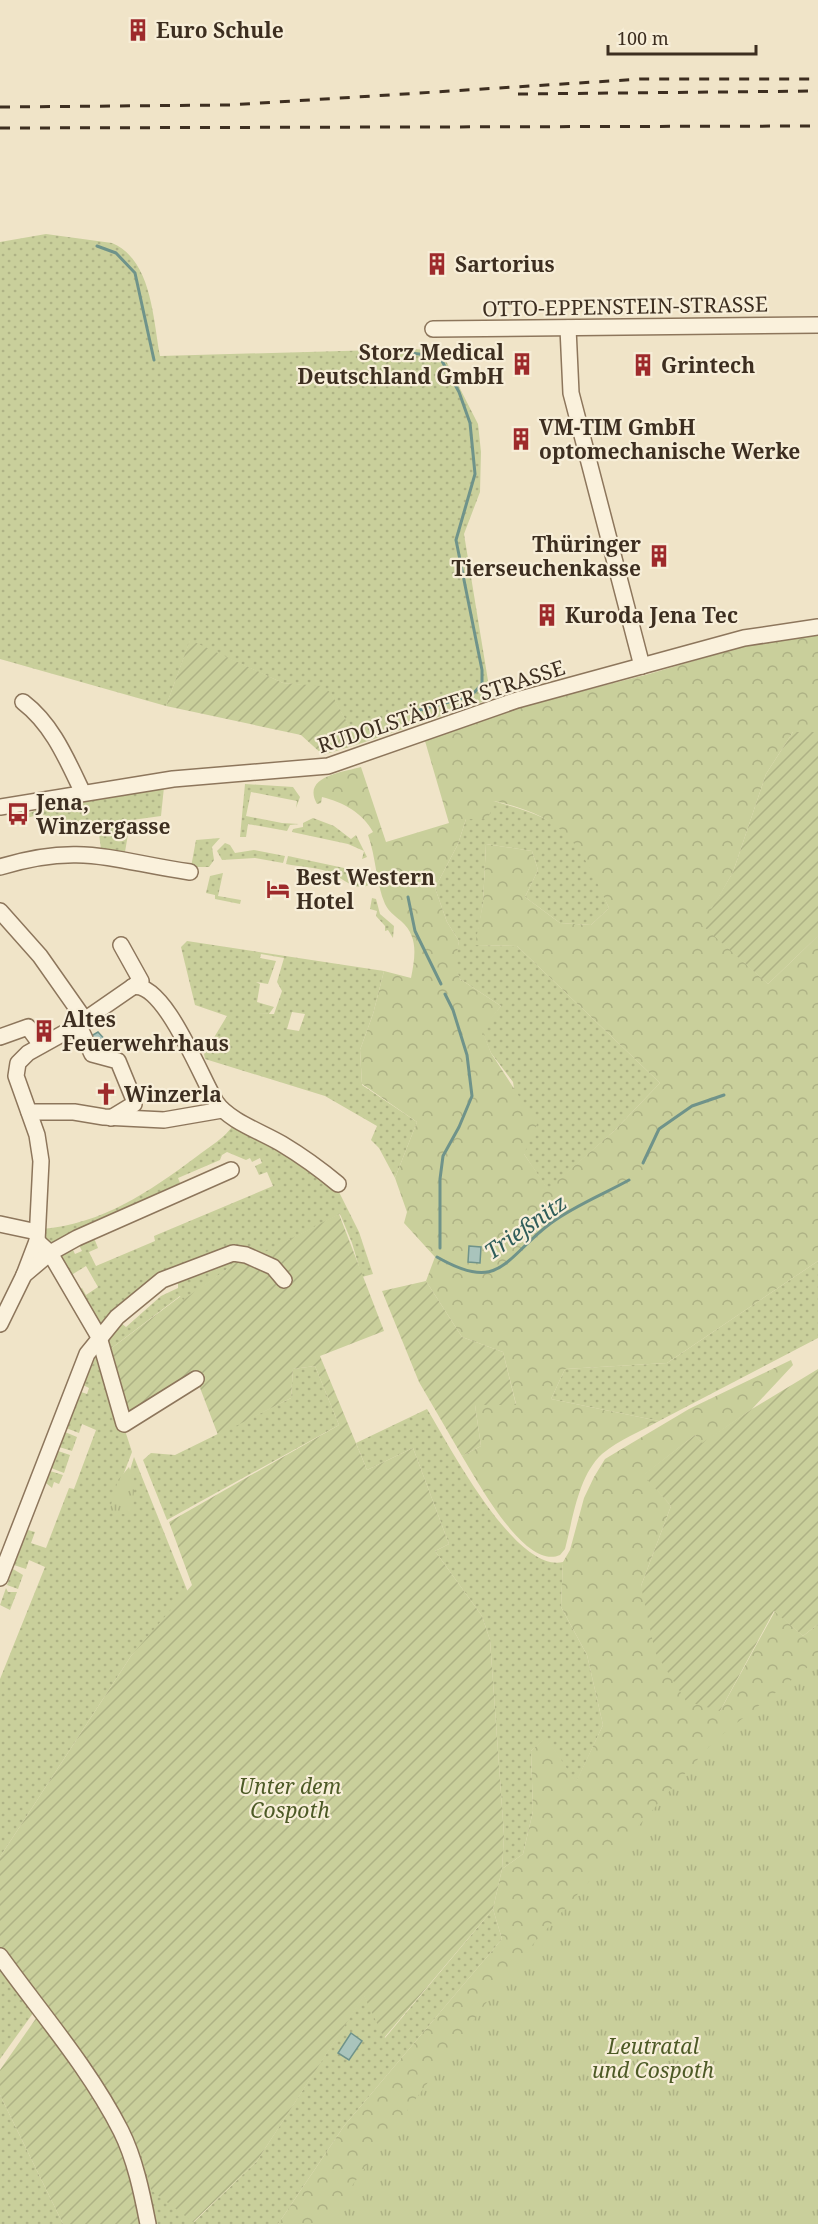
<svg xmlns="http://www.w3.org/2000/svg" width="818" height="2224" font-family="'Noto Serif',serif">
  <defs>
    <pattern id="grass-dots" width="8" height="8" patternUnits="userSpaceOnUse" patternTransform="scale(1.5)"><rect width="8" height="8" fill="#c9cf9b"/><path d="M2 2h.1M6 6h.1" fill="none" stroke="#aeb285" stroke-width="1.8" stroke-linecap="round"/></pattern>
    <pattern id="forest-crowns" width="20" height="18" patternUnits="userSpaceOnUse" patternTransform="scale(1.5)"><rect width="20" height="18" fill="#c9cf9b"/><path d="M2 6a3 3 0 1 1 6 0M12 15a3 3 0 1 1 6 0" fill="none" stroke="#aeb285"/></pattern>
    <pattern id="park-tufts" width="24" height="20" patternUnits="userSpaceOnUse" patternTransform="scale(1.5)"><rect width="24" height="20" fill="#c9cf9b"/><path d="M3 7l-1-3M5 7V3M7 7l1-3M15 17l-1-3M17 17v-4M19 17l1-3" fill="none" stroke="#aeb285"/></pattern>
    <pattern id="garden-furrows" width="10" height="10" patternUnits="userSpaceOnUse" patternTransform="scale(1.5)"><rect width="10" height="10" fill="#c9cf9b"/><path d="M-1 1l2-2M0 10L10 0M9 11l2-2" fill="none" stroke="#aeb285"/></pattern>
  </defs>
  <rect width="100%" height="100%" fill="#f0e4c8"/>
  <g fill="url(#grass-dots)" fill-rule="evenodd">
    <path d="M46,234L112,243C152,260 153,319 160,356L414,349L429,350L444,357L478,424L481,452L480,492L464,534L491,699L359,744L331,694L322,687L283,683L190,641L166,706L0,659V242Z"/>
    <path d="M245,784L293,787L300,797L296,808L297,801L251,792L246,816L282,823L299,824L290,825L287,831L248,824L246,837H240Z"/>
    <path d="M164,787L161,816L125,821L128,834L125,852L101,849L99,834L91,821L85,824L54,822L53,818L41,814L23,819L22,816L41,808Z"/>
    <path d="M494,801C517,808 540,814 560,827C583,842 598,883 609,908L591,925L560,923L525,897L538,870L532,851L486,844L483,903L476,945L517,946L660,1083L614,1131L548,1190L524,1154L513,1082L491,1053L481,1029L501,1006L460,979L454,965L459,941L447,922L435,888L458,844L466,819Z"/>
    <path d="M313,818L334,826L351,839L356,835L367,857L362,859L364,851L348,844L292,832L293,829L303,827V823Z"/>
    <path d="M220,838L212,847L214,860L209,867H191L196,840Z"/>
    <path d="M225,843L230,845L235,853L254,850L285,856L283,863L255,858L222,860L217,851Z"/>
    <path d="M288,856L344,868L364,881L371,874L372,883C356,895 343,877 329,872C315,867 300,867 286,864Z"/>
    <path d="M223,873L218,896L241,900L240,904L215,899V895L206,893L210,876Z"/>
    <path d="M372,898L376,899L380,914L394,926L393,938L388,930L385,931V926L376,916L377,911L370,909Z"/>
    <path d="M187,941L384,971L373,1014L360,1050L362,1085L417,1122L395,1178L379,1148L371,1140L377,1126L325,1096L205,1059L204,1054L227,1016L195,1005L181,947ZM261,954L284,958L277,982L282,991L274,1014L251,1013L269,1014L274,1007L257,1002L260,984L256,982L268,984L276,961L260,958ZM292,1012L305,1014L299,1031L287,1029Z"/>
    <path d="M234,1124L265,1140L338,1190L359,1232L373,1274L362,1277L352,1243L340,1214L256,1257L210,1258L99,1329L78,1289L82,1288L86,1295L98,1287L86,1266L73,1274L74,1283L56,1259L72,1248L75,1254L82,1251L79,1245L94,1238L98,1248L89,1252L96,1266L155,1241L154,1236L273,1186L267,1172L259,1175L255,1166L262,1163L260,1158L252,1162L250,1158L246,1160L227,1152L222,1155L220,1160L178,1178L180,1183L138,1202L139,1205L51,1247L44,1245L42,1229C102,1224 149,1192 196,1157C209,1147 225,1138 234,1124Z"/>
    <path d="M244,1257L183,1301L180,1296L109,1350L105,1341L121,1323L126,1327L161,1296L178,1288V1276Z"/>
    <path d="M818,1261V1338L659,1421L551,1399L565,1369L667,1363Z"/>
    <path d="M99,1350L132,1452L122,1478L130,1470L134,1457L189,1595L131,1656L0,1857V1679L45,1567L29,1560L26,1569L14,1565L28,1530L35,1532L31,1543L46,1548L69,1488L74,1489L96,1430L82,1424L79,1433L66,1428L81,1392L87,1394L89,1388L83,1385Z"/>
    <path d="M315,1366L339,1425L167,1520L143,1460L151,1453L175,1455L291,1398L293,1369Z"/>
    <path d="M427,1409C449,1445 515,1573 563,1562L561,1607L587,1655L603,1725L576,1783L546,1738L531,1751L533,1811L523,1854L502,1869L504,1835L490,1640L482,1616L435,1551L449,1544L413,1448L367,1470L356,1443Z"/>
    <path d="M65,1432L77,1437L72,1451L59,1447Z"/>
    <path d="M58,1451L70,1455L64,1473L51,1468Z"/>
    <path d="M50,1471L63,1475L59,1484L54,1482L52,1488L46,1483Z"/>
    <path d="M13,1569L23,1575L18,1589L7,1585Z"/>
    <path d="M6,1588L8,1592H17L10,1610L0,1605Z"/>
    <path d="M493,1909L502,1939L344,2126L278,2224H151L132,2151L140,2148L194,2222L257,2161L364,1995L385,2038Z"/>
    <path d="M0,1959L36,2009L0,2059Z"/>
    <path d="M0,2095L63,2224H0Z"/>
  </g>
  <g fill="url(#forest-crowns)" fill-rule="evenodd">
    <path d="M818,633V732H793L766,774L733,872L703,925L768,984L818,936V1261L667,1363L565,1369L551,1399L659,1421C641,1431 619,1440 602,1454C578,1476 573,1519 565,1549L560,1555C525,1571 477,1480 462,1456L481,1446L475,1405L516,1404L503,1352L462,1337L426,1281L435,1257L404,1223L407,1212L395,1178L417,1122L362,1084L360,1050L373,1014L384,971L411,978C415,957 419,937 401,921C394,915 389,912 385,904C376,883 376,857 368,835L373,832C363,813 343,802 322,797L321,803L317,804C301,776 344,772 361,767L386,842L449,823L425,741L508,710L649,674L744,646ZM494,801C567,817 580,844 609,908L591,925L560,923L525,897L538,870L532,851L486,844L483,903L475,945L517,946L660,1083L614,1131L548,1189L524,1154L537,1124L491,1053L482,1030L501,1006L460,979L455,965L459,941L447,922L435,888L458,844L466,819H488Z"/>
    <path d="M791,1360L793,1365L752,1409L702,1444L695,1435L644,1475L671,1506L641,1586L720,1711L775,1611L803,1636L818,1624V2102L679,2224H278L344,2126L502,1939L493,1909L502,1869L523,1854L533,1811L531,1751L546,1737L576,1782L603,1725L587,1655L561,1607L563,1562L570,1550L584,1498L594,1477L605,1459L620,1450L689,1409Z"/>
  </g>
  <g fill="url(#park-tufts)">
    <path d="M129,1467L135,1483L131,1515L109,1512L118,1480Z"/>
    <path d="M818,1659V2224H324L511,1969L714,1741Z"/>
  </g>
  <g fill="url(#garden-furrows)">
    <path d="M190,640L283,683L322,686L331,693L359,744L323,755L301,735L166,706Z"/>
    <path d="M793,732H818V936L768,984L702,925L733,872L766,774Z"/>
    <path d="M339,1214L384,1331L320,1356L367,1470L413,1448L449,1544L435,1551L482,1616L490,1640L504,1835L502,1869L493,1909L384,2038L364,1996L257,2161L193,2222L151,2190L140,2149L132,2151L0,1953V1857L131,1656L192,1585L169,1522L339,1425L315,1366L293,1369L291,1398L218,1435L197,1380L130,1425L109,1350L181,1296L183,1300L244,1257L251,1259Z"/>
    <path d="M426,1281L462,1337L503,1352L516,1405H475L481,1446L462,1456L419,1382L382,1291Z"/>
    <path d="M818,1369V1624L803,1636L774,1611L720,1711L686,1701L655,1652L641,1586L671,1506L643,1475L695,1435L702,1443L752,1409Z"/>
    <path d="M37,2017L67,2052L129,2157L145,2224H63L0,2095V2070Z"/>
  </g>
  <g fill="#a9c4bc" stroke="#6f938a" stroke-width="1.5">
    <path d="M98,1032L109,1044V1046L95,1047L91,1036Z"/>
    <path d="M469,1246L481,1247L480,1263L468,1262Z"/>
    <path d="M351,2033L362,2041L349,2060L338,2053Z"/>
  </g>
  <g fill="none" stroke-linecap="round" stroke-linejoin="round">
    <g stroke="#6f938a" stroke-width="3">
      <path d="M97,246L116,253L135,273L154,360"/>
      <path d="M411,353L435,356L442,361L459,392L470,423L475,474L456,540L482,670V684L471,696L416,711L414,715"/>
      <path d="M408,897L415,931L441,984"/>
      <path d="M643,1163L659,1129L692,1106L724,1095"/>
      <path d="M440,1248V1179L443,1156L459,1127L472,1096L467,1055L453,1010L445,994"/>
      <path d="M437,1257C501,1294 504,1258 551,1223C574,1206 604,1194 629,1180"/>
    </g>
    <g stroke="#8d765c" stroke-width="18">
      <g id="minor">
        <path d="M568,328L571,393L642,666"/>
        <path d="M433,329L818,325"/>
        <path d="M23,702C53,725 67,760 83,793"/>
        <path d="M0,807L173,779L328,766L517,700L744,638L818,627"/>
        <path d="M0,867C81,842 113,861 190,872"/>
        <path d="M0,911L40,956L85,1020"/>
        <path d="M132,987C164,979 202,1080 216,1102C229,1121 262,1132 282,1144C302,1156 320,1169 338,1184"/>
        <path d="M78,1024L92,1054L118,1061L134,1100V1104L111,1118"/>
        <path d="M0,1037L28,1027L41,1045"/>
        <path d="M29,1112H74L104,1117L164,1120L222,1110"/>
        <path d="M0,1224L37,1232"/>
        <path d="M37,1241L50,1253L99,1337L124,1424L196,1379"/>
        <path d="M24,1275L37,1241L41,1161L37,1135L16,1076L18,1063L28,1053L73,1028L141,981L121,945"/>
        <path d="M0,1324L24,1275L50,1253L77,1238L231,1170"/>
        <path d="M0,1578L87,1354L117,1317L162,1280L233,1253L246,1255L273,1267L284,1280"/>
        <path d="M0,1956C41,2013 89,2068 121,2131C135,2159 142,2193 148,2224"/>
      </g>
    </g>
    <use href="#minor" stroke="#faf1dc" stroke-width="15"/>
    <g stroke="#3d2e20" stroke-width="3" stroke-dasharray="10 10" stroke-linecap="butt">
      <path d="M518,94L818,91"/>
      <path d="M0,107L230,105L641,79H818"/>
      <path d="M0,128L818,126"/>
    </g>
  </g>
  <defs>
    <g id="building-bare" transform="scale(1.8)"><path d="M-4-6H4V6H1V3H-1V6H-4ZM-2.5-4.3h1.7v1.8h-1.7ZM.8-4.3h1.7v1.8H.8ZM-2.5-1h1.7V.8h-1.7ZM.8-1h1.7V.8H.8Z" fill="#9e2a2b" stroke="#f7eed8" stroke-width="2.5" paint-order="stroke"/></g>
    <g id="bus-bare" transform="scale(1.8)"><path d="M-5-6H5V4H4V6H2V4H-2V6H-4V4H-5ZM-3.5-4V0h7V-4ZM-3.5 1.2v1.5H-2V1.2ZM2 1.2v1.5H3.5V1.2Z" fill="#9e2a2b" stroke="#f7eed8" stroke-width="2.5" paint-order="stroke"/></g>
    <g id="hotel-bare" transform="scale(1.8)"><path d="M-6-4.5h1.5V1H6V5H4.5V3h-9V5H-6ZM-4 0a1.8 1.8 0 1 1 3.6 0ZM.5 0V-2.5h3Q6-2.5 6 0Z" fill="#9e2a2b" stroke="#f7eed8" stroke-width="2.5" paint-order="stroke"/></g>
    <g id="church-bare" transform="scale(1.8)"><path d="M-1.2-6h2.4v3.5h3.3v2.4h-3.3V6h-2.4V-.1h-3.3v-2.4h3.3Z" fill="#9e2a2b" stroke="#f7eed8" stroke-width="2.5" paint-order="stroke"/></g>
  </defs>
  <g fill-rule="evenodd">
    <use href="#building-bare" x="138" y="30"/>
    <use href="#building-bare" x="437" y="264"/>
    <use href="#building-bare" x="522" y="364"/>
    <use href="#building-bare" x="643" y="365"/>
    <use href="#building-bare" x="521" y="439"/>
    <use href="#building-bare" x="659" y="556"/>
    <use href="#building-bare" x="547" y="615"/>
    <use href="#bus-bare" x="18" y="814"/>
    <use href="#hotel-bare" x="278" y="889"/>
    <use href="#building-bare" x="44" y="1031"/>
    <use href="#church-bare" x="106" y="1094"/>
  </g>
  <g text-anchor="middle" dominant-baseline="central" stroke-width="4.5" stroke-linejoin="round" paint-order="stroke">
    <g font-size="21" font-weight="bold" fill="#3d2e20" stroke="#f7eed8" text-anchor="start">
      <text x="156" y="30">Euro Schule</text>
      <text x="455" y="264">Sartorius</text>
      <text x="504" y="352" text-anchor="end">Storz Medical<tspan x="504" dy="24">Deutschland GmbH</tspan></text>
      <text x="661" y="365">Grintech</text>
      <text x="539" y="427">VM-TIM GmbH<tspan x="539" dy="24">optomechanische Werke</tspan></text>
      <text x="641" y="544" text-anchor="end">Thüringer<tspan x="641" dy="24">Tierseuchenkasse</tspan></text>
      <text x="565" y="615">Kuroda Jena Tec</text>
      <text x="36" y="802">Jena,<tspan x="36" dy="24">Winzergasse</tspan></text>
      <text x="296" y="877">Best Western<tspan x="296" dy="24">Hotel</tspan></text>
      <text x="62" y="1019">Altes<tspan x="62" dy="24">Feuerwehrhaus</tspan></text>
      <text x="124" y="1094">Winzerla</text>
    </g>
    <g font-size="21" fill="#3d2e20" stroke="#f7eed8">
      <text transform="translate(625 306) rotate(-1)">OTTO-EPPENSTEIN-STRASSE</text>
      <text transform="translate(441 706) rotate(-18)">RUDOLSTÄDTER STRASSE</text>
    </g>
    <g font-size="21" font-style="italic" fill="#4d5a26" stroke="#f7eed8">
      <text x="290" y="1786">Unter dem<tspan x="290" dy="24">Cospoth</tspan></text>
      <text x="653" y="2046">Leutratal<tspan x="653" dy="24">und Cospoth</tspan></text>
    </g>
    <g font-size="22" font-style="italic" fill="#2f5d5a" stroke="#f7eed8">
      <text transform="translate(525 1226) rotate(-35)">Trießnitz</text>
    </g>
  </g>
  <path d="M608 45v9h148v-9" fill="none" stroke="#3d2e20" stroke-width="3"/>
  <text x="617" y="45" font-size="18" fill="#3d2e20" stroke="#f7eed8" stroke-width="4.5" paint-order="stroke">100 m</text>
</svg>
